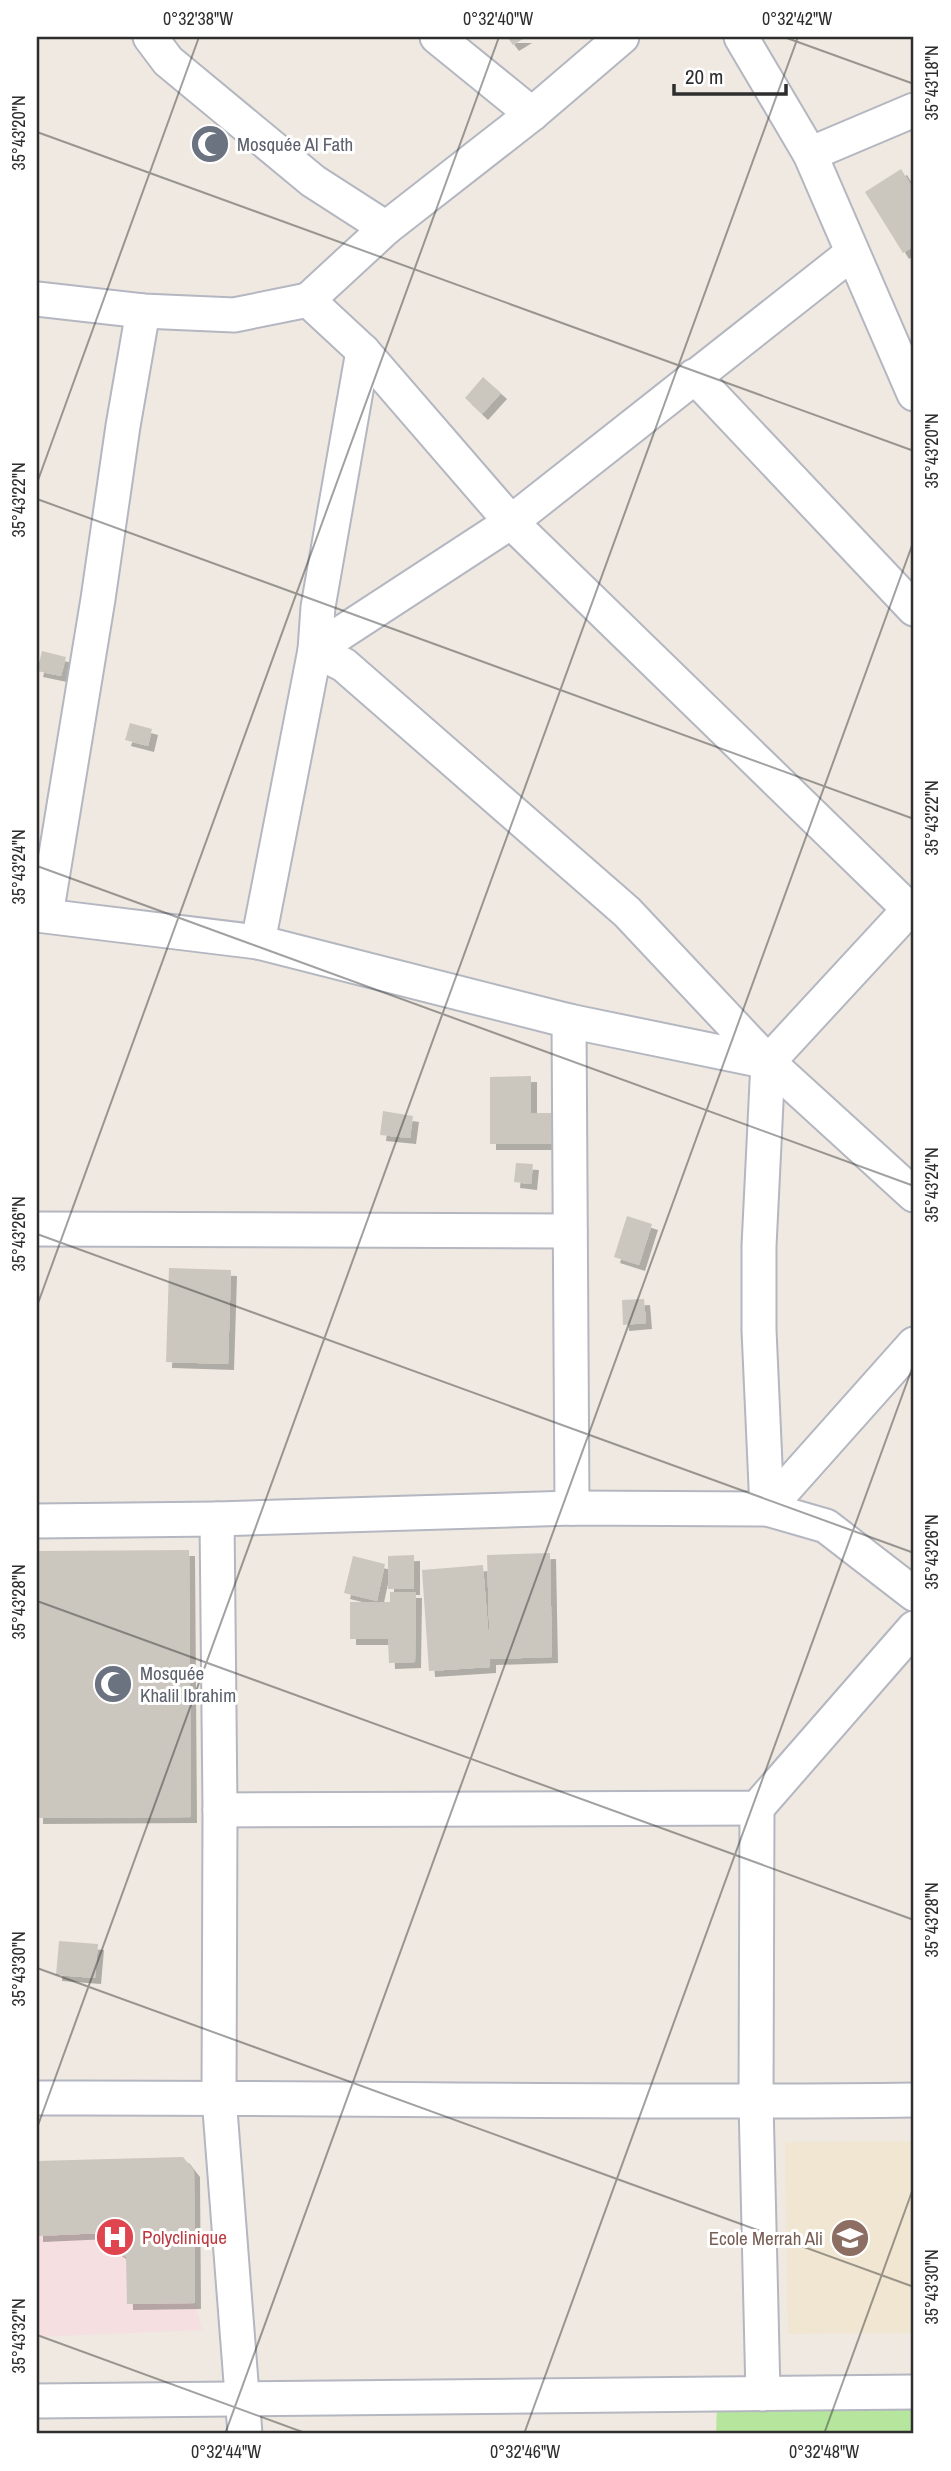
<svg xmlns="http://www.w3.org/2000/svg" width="951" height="2471" font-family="'Archivo Narrow',sans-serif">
  <defs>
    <filter id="shadow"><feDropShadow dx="6" dy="6" stdDeviation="0" flood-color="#0004"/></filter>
  </defs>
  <rect width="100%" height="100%" fill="#efe9e1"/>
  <path fill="#f0e6d1" d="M914,2141V2333L788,2334L785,2142Z"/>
  <path fill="#f5dfe0" d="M183,2157L194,2171L195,2303L202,2330L37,2337V2161Z"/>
  <path fill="#b6e59e" d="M914,2402V2434H716L717,2405Z"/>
  <g fill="#cbc7bf" filter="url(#shadow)">
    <path d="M507,37H526L513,45Z"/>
    <path d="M901,169L914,190V246L903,253L865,192Z"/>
    <path d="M483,377L501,393L482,414L465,398Z"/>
    <path d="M42,651L66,657L61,676L37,671Z"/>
    <path d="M130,723L152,729L148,746L125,740Z"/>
    <path d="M531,1076V1113H574V1144H490V1077Z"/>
    <path d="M383,1111L413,1116L410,1138L380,1135Z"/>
    <path d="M516,1163L533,1164L531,1184L514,1182Z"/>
    <path d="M627,1216L652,1224L639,1265L614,1257Z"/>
    <path d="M169,1268L231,1270L228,1364L166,1362Z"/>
    <path d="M644,1299L646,1323L623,1325L622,1300Z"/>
    <path d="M189,1550L191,1817L37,1818V1551Z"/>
    <path d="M550,1553L552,1657L490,1659V1667L429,1671L422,1570L483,1565L490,1654L487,1555Z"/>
    <path d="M414,1555V1589H388V1556Z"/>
    <path d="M353,1556L385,1564L377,1601L344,1593Z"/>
    <path d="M390,1592H416L415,1662L389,1663L388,1639H350V1602H390Z"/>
    <path d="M59,1941L98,1944L95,1978L56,1975Z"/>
    <path d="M183,2157L194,2171L195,2303L127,2304L126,2257L107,2244L103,2233L37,2236V2161Z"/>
  </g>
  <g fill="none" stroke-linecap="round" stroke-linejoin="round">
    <g stroke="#b4b7c1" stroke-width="37">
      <g id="minor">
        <path d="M150,37L168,61L313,181L386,228"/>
        <path d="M437,37L532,114"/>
        <path d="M741,37L810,154L914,394"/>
        <path d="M810,154L914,110"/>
        <path d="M852,253L511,522L315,650L344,665L627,912L768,1062L914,1195"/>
        <path d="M37,299L143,311L234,315L308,300L363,351L511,522L914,914"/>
        <path d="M308,300L386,228L532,114L622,37"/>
        <path d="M694,376L914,609"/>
        <path d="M37,915L258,942L569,1021L768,1062"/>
        <path d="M46,915L98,599L123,426L143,311"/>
        <path d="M258,942L315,650L318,607L363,351"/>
        <path d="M569,1021L572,1508"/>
        <path d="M37,1229L570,1231"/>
        <path d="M767,1509L759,1330V1246L768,1062L914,904"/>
        <path d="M767,1509L914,1344"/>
        <path d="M217,1519L220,1810L219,2097L245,2434"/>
        <path d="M37,1521L217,1519L572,1508L767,1509L826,1526L914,1594"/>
        <path d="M757,1808L756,2102L763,2394"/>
        <path d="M220,1810L757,1808L914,1628"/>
        <path d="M37,2098C329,2097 622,2104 914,2100"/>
        <path d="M37,2401L914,2392"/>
      </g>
    </g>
    <use href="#minor" stroke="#fff" stroke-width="33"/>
  </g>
  <path fill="none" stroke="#2e2e2e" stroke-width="2" stroke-opacity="0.45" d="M784,37L914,84M37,132L914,451M37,483L199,37M37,499L914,819M37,866L914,1186M37,1234L914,1553M37,1306L499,37M37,1601L914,1920M37,1968L914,2287M37,2128L798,37M37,2335L308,2434M225,2434L914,540M524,2434L914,1363M824,2434L914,2186"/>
  <defs>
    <g id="mosque-disc" transform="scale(2.0125)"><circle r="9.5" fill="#6b7280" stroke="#fff"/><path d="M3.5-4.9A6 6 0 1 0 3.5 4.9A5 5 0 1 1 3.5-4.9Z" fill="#fff"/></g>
    <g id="hospital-disc" transform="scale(2.0125)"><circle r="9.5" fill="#e0444e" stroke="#fff"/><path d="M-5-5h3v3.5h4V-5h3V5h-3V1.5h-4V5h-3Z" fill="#fff"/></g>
    <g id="school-disc" transform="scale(2.0125)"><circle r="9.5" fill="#8d6e63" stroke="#fff"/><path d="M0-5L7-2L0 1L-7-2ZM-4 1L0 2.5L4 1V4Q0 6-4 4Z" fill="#fff"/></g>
  </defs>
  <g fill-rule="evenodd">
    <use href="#mosque-disc" x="210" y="144"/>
    <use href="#mosque-disc" x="113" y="1684"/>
    <use href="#hospital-disc" x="115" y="2237"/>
    <use href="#school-disc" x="850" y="2238"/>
  </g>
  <g text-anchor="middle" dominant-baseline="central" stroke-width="6" stroke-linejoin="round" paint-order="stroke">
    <g font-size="19" fill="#5b616d" stroke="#fff" text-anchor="start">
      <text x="237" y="144">Mosquée Al Fath</text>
      <text x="140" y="1673">Mosquée<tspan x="140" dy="22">Khalil Ibrahim</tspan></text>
    </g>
    <g font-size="19" fill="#be3a42" stroke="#fff" text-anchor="start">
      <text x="142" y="2237">Polyclinique</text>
    </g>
    <g font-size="19" fill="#785e54" stroke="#fff" text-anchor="end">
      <text x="823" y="2238">Ecole Merrah Ali</text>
    </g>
  </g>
  <rect width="951" height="2471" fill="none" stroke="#ffffff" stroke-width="77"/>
  <path d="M674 84v10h112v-10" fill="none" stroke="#2e2e2e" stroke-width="3.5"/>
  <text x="685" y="84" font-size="21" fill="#2e2e2e" stroke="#ffffff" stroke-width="5" paint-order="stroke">20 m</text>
  <rect x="38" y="38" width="874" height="2394" fill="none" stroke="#2e2e2e" stroke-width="2.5"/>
  <g font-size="18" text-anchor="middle" fill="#2e2e2e">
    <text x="198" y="25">0°32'38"W</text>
    <text x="498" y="25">0°32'40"W</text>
    <text x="797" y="25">0°32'42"W</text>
    <text transform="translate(932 83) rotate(-90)" y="6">35°43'18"N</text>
    <text transform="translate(19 133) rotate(-90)" y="6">35°43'20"N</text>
    <text transform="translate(932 451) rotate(-90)" y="6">35°43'20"N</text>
    <text transform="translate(19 500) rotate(-90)" y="6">35°43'22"N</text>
    <text transform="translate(932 818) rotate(-90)" y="6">35°43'22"N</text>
    <text transform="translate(19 867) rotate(-90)" y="6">35°43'24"N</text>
    <text transform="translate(932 1185) rotate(-90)" y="6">35°43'24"N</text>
    <text transform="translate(19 1234) rotate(-90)" y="6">35°43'26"N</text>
    <text transform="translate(932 1552) rotate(-90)" y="6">35°43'26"N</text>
    <text transform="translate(19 1602) rotate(-90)" y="6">35°43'28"N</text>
    <text transform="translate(932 1920) rotate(-90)" y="6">35°43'28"N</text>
    <text transform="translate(19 1969) rotate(-90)" y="6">35°43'30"N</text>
    <text transform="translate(932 2287) rotate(-90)" y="6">35°43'30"N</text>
    <text transform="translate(19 2336) rotate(-90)" y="6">35°43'32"N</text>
    <text x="226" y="2458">0°32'44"W</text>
    <text x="525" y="2458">0°32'46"W</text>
    <text x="824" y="2458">0°32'48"W</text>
  </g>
</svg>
